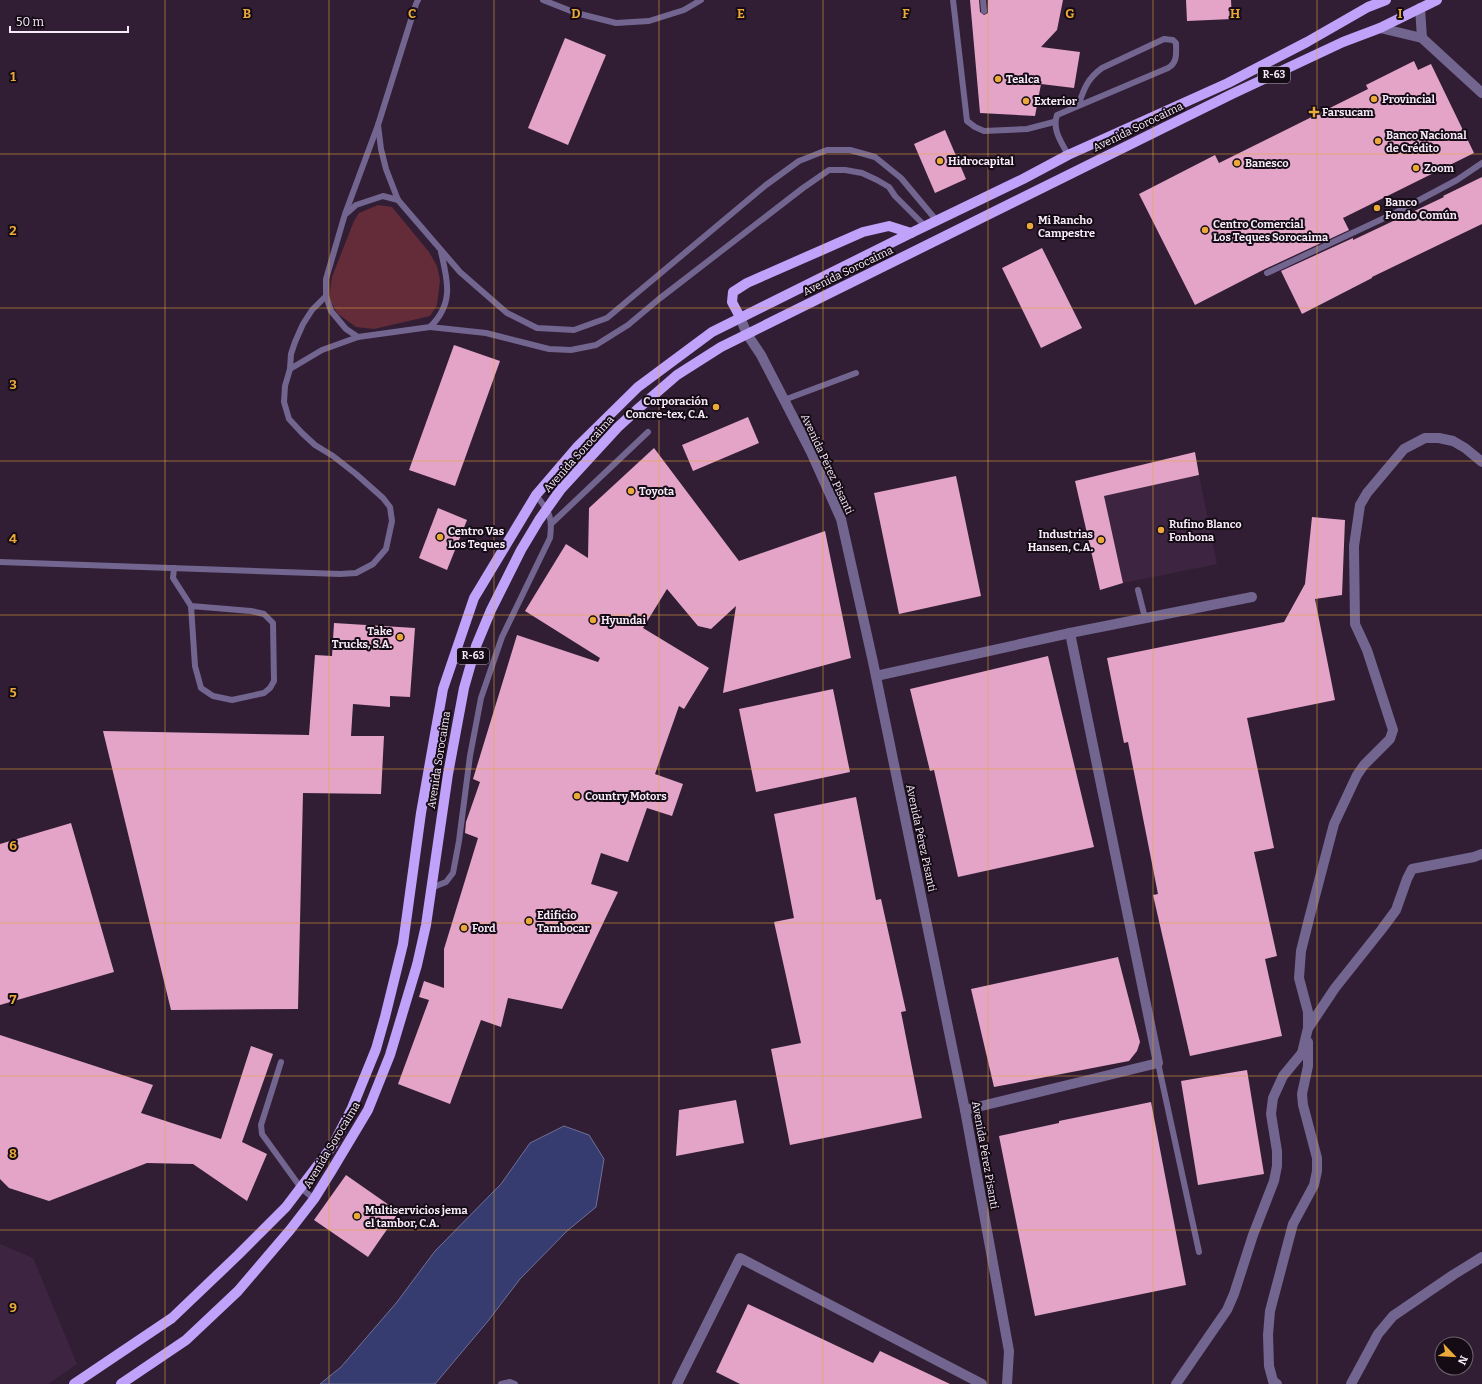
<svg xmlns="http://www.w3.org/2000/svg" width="1482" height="1384" font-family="Bitter,serif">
  <rect width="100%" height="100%" fill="#311e34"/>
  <g fill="#3d2541">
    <path d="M1199,475L1217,564L1123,583L1104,496Z"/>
    <path d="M0,1244L33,1258L77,1364L48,1384H0Z"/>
  </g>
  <path fill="#642c39" d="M378,205L392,207L429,252L437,266L440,280L437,305L430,316L374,329L356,327L338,314L329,299L332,277L354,221L359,213Z"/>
  <path fill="#363c6f" stroke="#707098" d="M564,1126L589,1135L604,1159L596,1207L567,1231L520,1279L488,1321L435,1384H320L341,1367L397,1302L435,1251L501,1184L530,1143Z"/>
  <g fill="#e3a4c7">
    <path d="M970,0H979L980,12L984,15L988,13V0H1063L1057,30L1041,47L1080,52L1074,88L1041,84L1035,116L980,113Z"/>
    <path d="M1186,0H1231L1232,19L1187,21Z"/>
    <path d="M565,38L606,55L568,145L528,128Z"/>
    <path d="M1414,61L1418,70L1431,64L1474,153L1343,218L1349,230L1265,269L1195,305L1139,194L1215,155L1219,163L1368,89L1366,85Z"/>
    <path d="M945,130L966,179L935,193L914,144Z"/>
    <path d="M1482,177V224L1372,277V278L1302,314L1281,271L1353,238V240L1444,197L1443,196Z"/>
    <path d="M1042,248L1082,328L1041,348L1002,268Z"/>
    <path d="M454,345L500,361L455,486L409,470Z"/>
    <path d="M748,417L759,443L693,471L682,445Z"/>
    <path d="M654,448L739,561L825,531L851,658L723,693L736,606L711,629L698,626L667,589L643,628L709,668L684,709L679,706L655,774L683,784L672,816L647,808L628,862L601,853L591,884L618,892L562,1009L508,998L501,1027L481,1020L450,1104L398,1084L429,1000L419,997L424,981L444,988V949L478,838L465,833L466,822L480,782L473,779L517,635L598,662L600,658L525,611L566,544L588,558L589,508Z"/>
    <path d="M1195,452L1199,475L1104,496L1123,583L1100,590L1075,481Z"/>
    <path d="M956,476L981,596L899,614L874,493Z"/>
    <path d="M438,508L467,520L447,570L419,558Z"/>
    <path d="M1312,517L1345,520L1342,595L1315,599L1335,700L1247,718L1274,848L1254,852L1277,956L1265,959L1282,1036L1190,1056L1153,895L1158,894L1128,742L1124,743L1107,658L1284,622L1305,584Z"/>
    <path d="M334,623L415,628L410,697L390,696V707L353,704L351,736H384L381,794L303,793L298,1009L171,1010L103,731L309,735L315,655L332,656Z"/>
    <path d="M1048,656L1094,847L958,877L934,770L930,771L910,689Z"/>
    <path d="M833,689L850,772L756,792L739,709Z"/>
    <path d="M856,797L876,900L881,899L906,1011L901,1012L922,1118L790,1145L771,1049L801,1043L774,922L794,918L774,814Z"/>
    <path d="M71,823L114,972L0,1005V844Z"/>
    <path d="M1118,957L1140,1042L1137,1051L1129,1061L994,1087L971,989Z"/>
    <path d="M0,1035L153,1085L141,1113L221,1139L251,1046L273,1054L242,1142L267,1154L247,1201L193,1164L147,1163L49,1201L9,1188L0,1179Z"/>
    <path d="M1247,1070L1264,1174L1198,1185L1181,1081Z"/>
    <path d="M736,1100L744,1143L676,1156L679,1110Z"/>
    <path d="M1151,1102L1186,1285L1035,1316L999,1136L1059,1123V1121Z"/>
    <path d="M346,1175L399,1212L368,1257L314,1220Z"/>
    <path d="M748,1304L873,1363L880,1351L950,1384H740L716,1372Z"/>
  </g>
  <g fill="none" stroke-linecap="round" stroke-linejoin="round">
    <g stroke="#72658f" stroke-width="6">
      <path d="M543,0L576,13L616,23L649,21L684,10L701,0"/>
      <path d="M953,0L967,121L975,127L984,131L1027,129L1054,122"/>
      <path d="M983,0L984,11"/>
      <path d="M378,125L381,149L386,169L398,200L460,272L507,313L537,328L574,330L607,318L766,185L799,161L827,150H850L875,157L901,178L937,221"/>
      <path d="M1068,155C1061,141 1052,130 1057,115L1168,68C1178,62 1176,53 1176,43L1173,40L1164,39L1102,68C1087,79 1084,89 1078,106"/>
      <path d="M347,213L356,205L383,196L398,200"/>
      <path d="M1267,273L1395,213L1457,180L1482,163"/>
      <path d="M430,327L486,333L549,349L571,350L596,345L628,325L659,299L803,188L829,170H845L862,173L877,180L889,187L895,196L925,226"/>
      <path d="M358,337L346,329L331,311L326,296V279L345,214L378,125L416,4L418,0"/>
      <path d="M290,369L322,350L358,337L430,327C454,304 448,281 441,252"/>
      <path d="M784,400L856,373"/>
      <path d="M552,523L648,432"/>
      <path d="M0,562L340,574L356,573L373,564L386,549L392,521L390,507L383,498L356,474L333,456L315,445L302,433L289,419L284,402L285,386L290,369L291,354L295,342L303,324L312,310L326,296"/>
      <path d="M174,568L173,578L191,606L195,666L201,688L213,696L232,700L264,693L270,688L274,681L273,623L264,614L251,611L191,606"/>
      <path d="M1138,590L1145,618"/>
      <path d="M431,888L446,882L453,873L459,841L470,756L481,698L502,637L550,538C553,516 549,512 536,495"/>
      <path d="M281,1062L261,1125L262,1134L301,1188L314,1199"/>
      <path d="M1158,1063L1199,1252"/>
      <path d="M501,1384L510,1382L515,1384"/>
    </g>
    <g stroke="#72658f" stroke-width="10">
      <path d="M1420,8L1422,38"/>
      <path d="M1380,28L1422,38L1482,93"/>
      <path d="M740,317L747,334L761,355L811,452L841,519L873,662L965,1110L1009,1351L1007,1384"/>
      <path d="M876,676L1070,633L1252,597"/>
      <path d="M1309,1027L1335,988L1382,929L1396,910L1407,879L1412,869L1474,857L1482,854"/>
      <path d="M965,1110L1158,1063L1070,633"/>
      <path d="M677,1384L740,1258L982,1384"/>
      <path d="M1176,1384L1227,1310L1234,1294L1253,1235L1274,1181L1277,1166V1151L1271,1114L1273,1098L1283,1076L1302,1053L1308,1028V1012L1299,978L1301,951L1309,919L1334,824L1357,775L1364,765L1390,739L1393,730L1367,650L1355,624L1354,546L1360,505L1367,493L1404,449L1425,438H1439L1453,441L1465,448L1482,462"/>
      <path d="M1277,1384L1273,1381L1269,1366L1268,1335L1270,1311L1293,1224L1314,1185L1317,1171V1158L1303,1105L1302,1094L1308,1066V1042"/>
      <path d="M1351,1384L1378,1334L1393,1316L1453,1275L1482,1257"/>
    </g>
    <g stroke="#c0a2fa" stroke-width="10">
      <path d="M740,317L732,302L733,292L747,283L863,232L889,226L911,233"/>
      <path d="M74,1384L172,1318L238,1255L286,1207L333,1145L352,1108L376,1049L385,1017L403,944L421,813L443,689L474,598L536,495L578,446L638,387L712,332L911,233L1023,179L1068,155L1228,83L1307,42L1368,7L1386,0"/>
      <path d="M121,1384L186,1340L238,1291L290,1230L314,1199L332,1170L368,1110L390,1055L417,965L426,925L448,774L464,688L476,646L491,610L521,550L539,520L561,489L618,427L640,407L677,375L721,347L1232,94L1343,42L1380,28L1437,0"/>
    </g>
  </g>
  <path fill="none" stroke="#eba93a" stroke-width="1" stroke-opacity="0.55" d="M165,0V1384M329,0V1384M494,0V1384M659,0V1384M823,0V1384M988,0V1384M1153,0V1384M1317,0V1384M0,154H1482M0,308H1482M0,461H1482M0,615H1482M0,769H1482M0,923H1482M0,1076H1482M0,1230H1482"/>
  <g fill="#eba93a" stroke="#140b15" stroke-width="1.5">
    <circle cx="998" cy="79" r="4"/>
    <circle cx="1374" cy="99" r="4"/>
    <circle cx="1026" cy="101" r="4"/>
    <path d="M1312 106h4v4h4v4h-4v4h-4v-4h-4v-4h4z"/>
    <circle cx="1378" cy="141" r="4"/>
    <circle cx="940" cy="161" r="4"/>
    <circle cx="1237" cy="163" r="4"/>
    <circle cx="1416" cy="168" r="4"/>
    <circle cx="1377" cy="208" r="4"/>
    <circle cx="1030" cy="226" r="4"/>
    <circle cx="1205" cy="230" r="4"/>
    <circle cx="716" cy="407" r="4"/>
    <circle cx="631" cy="491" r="4"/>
    <circle cx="1161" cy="530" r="4"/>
    <circle cx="440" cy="537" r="4"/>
    <circle cx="1101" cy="540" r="4"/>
    <circle cx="593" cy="620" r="4"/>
    <circle cx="400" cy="637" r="4"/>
    <circle cx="577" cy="796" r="4"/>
    <circle cx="529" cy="921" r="4"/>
    <circle cx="464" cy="928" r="4"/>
    <circle cx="357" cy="1216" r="4"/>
  </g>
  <g text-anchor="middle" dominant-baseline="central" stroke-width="4" stroke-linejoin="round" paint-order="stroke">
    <g fill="#140b15" stroke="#b3a7b5" stroke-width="1">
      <rect x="1258" y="67" width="32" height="16" rx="3"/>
      <rect x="457" y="648" width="32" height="16" rx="3"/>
    </g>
    <g font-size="10" font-weight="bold" fill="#f7eaf9">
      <text x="1274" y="75">R-63</text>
      <text x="473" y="656">R-63</text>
    </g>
    <g font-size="11" font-weight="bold" fill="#f7eaf9" stroke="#140b15" text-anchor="start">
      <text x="1006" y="79">Tealca</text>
      <text x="1382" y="99">Provincial</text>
      <text x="1034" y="101">Exterior</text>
      <text x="1322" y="112">Farsucam</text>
      <text x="1386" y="135">Banco Nacional<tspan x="1386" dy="13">de Crédito</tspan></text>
      <text x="948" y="161">Hidrocapital</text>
      <text x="1245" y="163">Banesco</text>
      <text x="1424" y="168">Zoom</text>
      <text x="1385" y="202">Banco<tspan x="1385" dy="13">Fondo Común</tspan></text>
      <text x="1038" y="220">Mi Rancho<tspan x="1038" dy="13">Campestre</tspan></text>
      <text x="1213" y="224">Centro Comercial<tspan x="1213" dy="13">Los Teques Sorocaima</tspan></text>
      <text x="708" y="401" text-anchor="end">Corporación<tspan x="708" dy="13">Concre-tex, C.A.</tspan></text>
      <text x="639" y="491">Toyota</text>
      <text x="1169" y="524">Rufino Blanco<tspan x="1169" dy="13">Fonbona</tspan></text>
      <text x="448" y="531">Centro Vas<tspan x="448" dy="13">Los Teques</tspan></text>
      <text x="1093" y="534" text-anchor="end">Industrias<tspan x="1093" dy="13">Hansen, C.A.</tspan></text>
      <text x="601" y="620">Hyundai</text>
      <text x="392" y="631" text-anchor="end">Take<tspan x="392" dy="13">Trucks, S.A.</tspan></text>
      <text x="585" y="796">Country Motors</text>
      <text x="537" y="915">Edificio<tspan x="537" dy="13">Tambocar</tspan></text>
      <text x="472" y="928">Ford</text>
      <text x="365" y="1210">Multiservicios jema<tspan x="365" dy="13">el tambor, C.A.</tspan></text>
    </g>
    <g font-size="11" fill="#f7eaf9" stroke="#140b15">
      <text transform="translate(1138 127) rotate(-26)">Avenida Sorocaima</text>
      <text transform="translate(848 271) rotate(-26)">Avenida Sorocaima</text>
      <text transform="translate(579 454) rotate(-48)">Avenida Sorocaima</text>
      <text transform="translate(827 464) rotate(65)">Avenida Pérez Pisanti</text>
      <text transform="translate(439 760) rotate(-81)">Avenida Sorocaima</text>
      <text transform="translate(921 838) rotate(78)">Avenida Pérez Pisanti</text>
      <text transform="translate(332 1145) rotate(-59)">Avenida Sorocaima</text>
      <text transform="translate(985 1155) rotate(80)">Avenida Pérez Pisanti</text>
    </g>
  </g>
  <g font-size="13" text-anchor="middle" font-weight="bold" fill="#eba93a" stroke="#140b15" stroke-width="4" stroke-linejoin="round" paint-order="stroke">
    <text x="247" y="18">B</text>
    <text x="412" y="18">C</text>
    <text x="576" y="18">D</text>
    <text x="741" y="18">E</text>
    <text x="906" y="18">F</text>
    <text x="1070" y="18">G</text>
    <text x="1235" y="18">H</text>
    <text x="1400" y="18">I</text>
    <text x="13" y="81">1</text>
    <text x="13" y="235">2</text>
    <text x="13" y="389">3</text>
    <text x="13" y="543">4</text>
    <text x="13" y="697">5</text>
    <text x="13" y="850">6</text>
    <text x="13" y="1004">7</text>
    <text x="13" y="1158">8</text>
    <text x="13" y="1312">9</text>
  </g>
  <g transform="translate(1454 1356) rotate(115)"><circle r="19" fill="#140b15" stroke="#6f6470"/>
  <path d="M0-3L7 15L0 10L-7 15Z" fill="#eba93a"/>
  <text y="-6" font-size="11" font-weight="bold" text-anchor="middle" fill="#f7eaf9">N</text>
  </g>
  <path d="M10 26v6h118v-6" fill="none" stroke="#f7eaf9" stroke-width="2"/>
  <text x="16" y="26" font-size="12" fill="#f7eaf9" stroke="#140b15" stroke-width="3" paint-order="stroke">50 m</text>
</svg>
